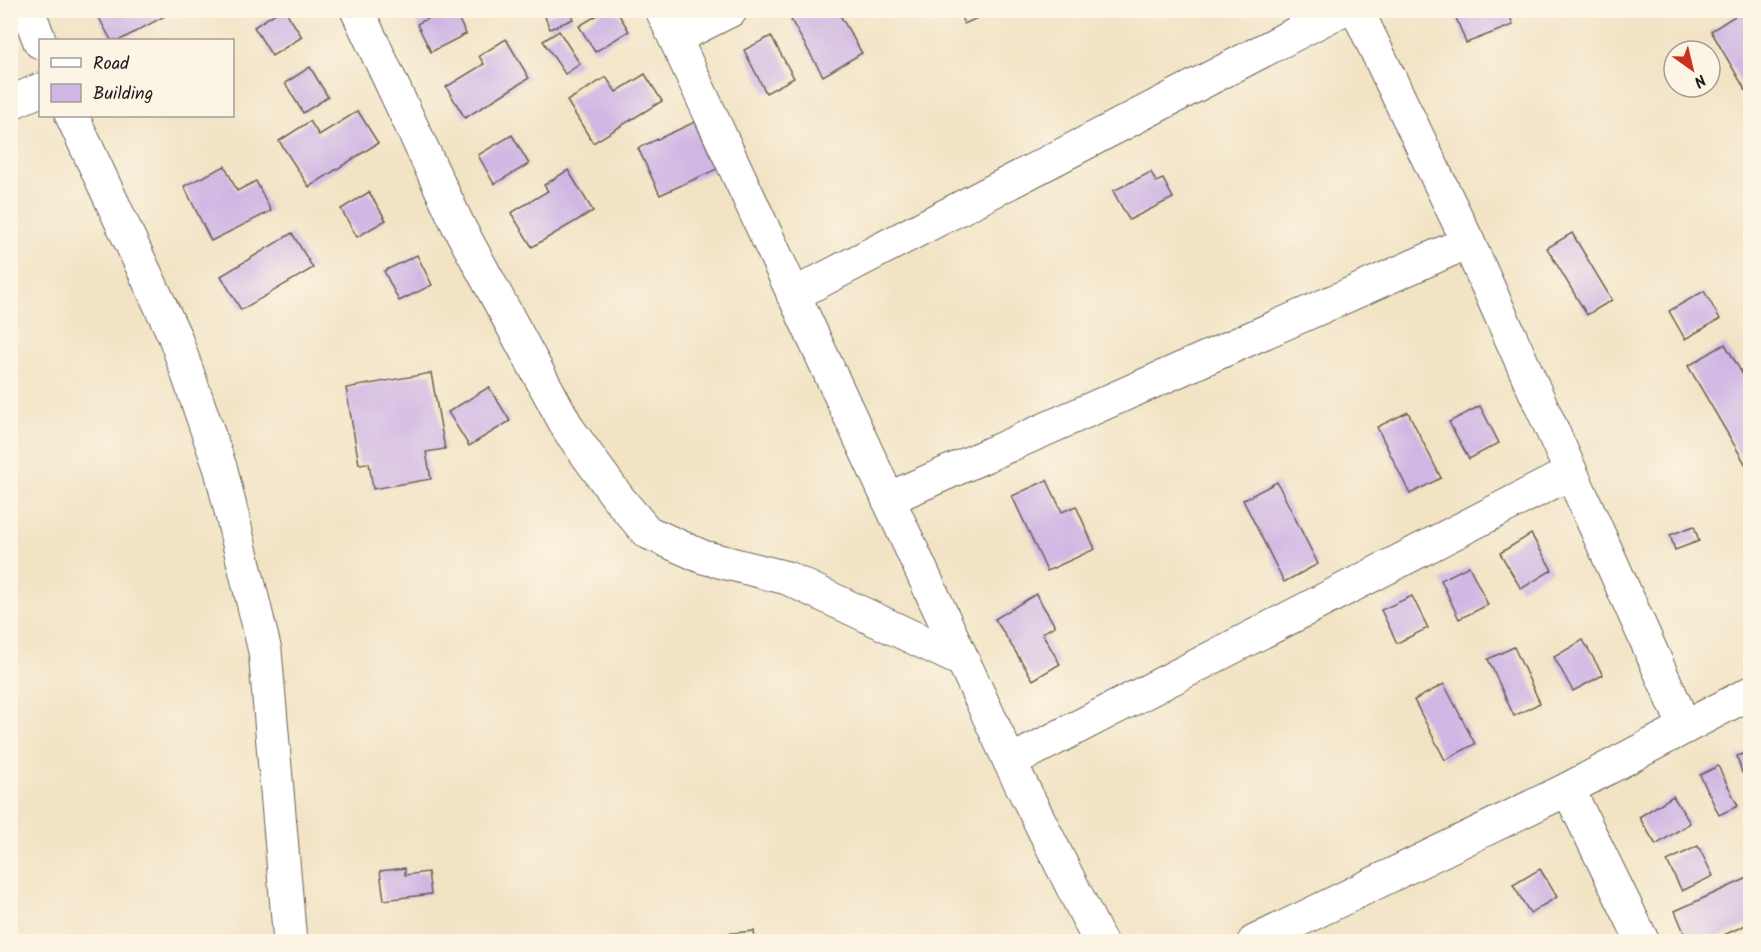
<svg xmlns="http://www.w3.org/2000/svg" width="1761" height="952" font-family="Kalam,sans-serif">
  <rect width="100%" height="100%" fill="#fcf5e5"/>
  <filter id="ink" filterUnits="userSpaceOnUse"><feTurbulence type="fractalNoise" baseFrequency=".0167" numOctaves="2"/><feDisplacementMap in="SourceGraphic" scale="12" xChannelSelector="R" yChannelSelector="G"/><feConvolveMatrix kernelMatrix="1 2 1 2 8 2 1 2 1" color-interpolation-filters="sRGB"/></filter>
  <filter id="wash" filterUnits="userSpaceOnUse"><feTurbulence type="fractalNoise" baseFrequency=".008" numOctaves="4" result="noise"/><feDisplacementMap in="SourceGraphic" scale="24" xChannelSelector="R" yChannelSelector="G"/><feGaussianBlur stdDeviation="1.35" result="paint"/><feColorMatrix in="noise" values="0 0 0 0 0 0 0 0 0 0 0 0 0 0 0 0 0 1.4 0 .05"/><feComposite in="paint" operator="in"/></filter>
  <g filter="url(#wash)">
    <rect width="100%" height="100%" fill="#f2e3c5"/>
    <g id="blocks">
      <g fill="#cfb6e4">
        <path d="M100,10H163L165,16L120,40H111L96,12Z"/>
        <path d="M280,10H285L302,37L272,56L254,27Z"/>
        <path d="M443,10H454L466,34L431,52L417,24Z"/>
        <path d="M560,10H569L573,19L550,29L545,17Z"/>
        <path d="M606,10H616L629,31L595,52L579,26Z"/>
        <path d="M807,10H837L862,53L823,76L791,20Z"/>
        <path d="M958,10H995L964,24Z"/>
        <path d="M1453,10H1508L1513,25L1466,43Z"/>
        <path d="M1744,10H1749L1750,12V98L1711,31Z"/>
        <path d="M559,31L580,64L565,74L543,41Z"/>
        <path d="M771,36L794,78L766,93L744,50Z"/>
        <path d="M506,39L529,78L465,118L446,87L484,64L479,56Z"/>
        <path d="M310,67L328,97L303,113L285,83Z"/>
        <path d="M645,74L662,101L593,143L567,101L606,77L616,92Z"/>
        <path d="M358,111L378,143L309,187L279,141L310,121L319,135Z"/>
        <path d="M695,122L717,169L660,195L638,148Z"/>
        <path d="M512,135L529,164L494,184L478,155Z"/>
        <path d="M225,166L237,191L256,181L271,211L211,241L184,186Z"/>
        <path d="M568,170L593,211L532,247L511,213L548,191L544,185Z"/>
        <path d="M1151,172L1156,182L1163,179L1173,198L1129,220L1113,191Z"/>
        <path d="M369,192L386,220L357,237L341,209Z"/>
        <path d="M292,233L313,268L241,310L221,276Z"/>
        <path d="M1572,233L1612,300L1587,315L1547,248Z"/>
        <path d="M417,255L432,285L399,301L384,271Z"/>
        <path d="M1704,291L1720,319L1685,339L1669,311Z"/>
        <path d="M1725,344L1750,387V472L1688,366Z"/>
        <path d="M431,373L445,449L426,452L431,479L373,489L369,463L359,464L346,388Z"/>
        <path d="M489,387L510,421L469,446L448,412Z"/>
        <path d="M1480,406L1499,443L1469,459L1449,422Z"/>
        <path d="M1408,412L1441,478L1410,494L1377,427Z"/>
        <path d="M1047,480L1062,512L1076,506L1095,549L1047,571L1012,496Z"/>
        <path d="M1277,482L1318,564L1284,582L1243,500Z"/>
        <path d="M1694,526L1699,541L1675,550L1670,535Z"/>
        <path d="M1531,534L1552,570L1521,589L1500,553Z"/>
        <path d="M1469,566L1488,605L1459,619L1441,580Z"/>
        <path d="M1036,594L1055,626L1042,633L1060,664L1033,680L995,619Z"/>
        <path d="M1412,596L1428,628L1397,643L1381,610Z"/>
        <path d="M1583,640L1603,675L1573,691L1554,657Z"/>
        <path d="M1514,647L1540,703L1514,716L1488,659Z"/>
        <path d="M1444,684L1475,744L1445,760L1414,700Z"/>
        <path d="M1750,752V770L1742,773L1737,756Z"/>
        <path d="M1718,766L1738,806L1719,815L1700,775Z"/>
        <path d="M1673,796L1690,823L1656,845L1639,817Z"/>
        <path d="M1698,846L1713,876L1682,891L1667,861Z"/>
        <path d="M405,868V875L428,872L431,894L384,900L380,871Z"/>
        <path d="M1540,869L1557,897L1530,913L1513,885Z"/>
        <path d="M1750,877V923L1709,942H1688L1675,911Z"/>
        <path d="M754,931L755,942H713L712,935Z"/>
      </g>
    </g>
  </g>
  <g filter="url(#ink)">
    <use href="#blocks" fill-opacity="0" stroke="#676257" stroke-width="1.5"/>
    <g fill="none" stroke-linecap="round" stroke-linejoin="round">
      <g stroke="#676257" stroke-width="35">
        <g id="street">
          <path d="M28,10L40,42"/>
          <path d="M357,10L458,225L569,430L619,499L647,532L703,557L787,578L963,661"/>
          <path d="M662,10L1010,762L1100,942"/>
          <path d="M1357,10L1468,242L1685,727"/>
          <path d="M675,38L731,10"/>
          <path d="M10,103L40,90"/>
          <path d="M72,116L175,337L221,470L265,651L290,942"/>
          <path d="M793,295L1341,10"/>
          <path d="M888,499L1468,242"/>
          <path d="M1010,762L1570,473"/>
          <path d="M1568,789L1643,942"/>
          <path d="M1254,942L1568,789L1750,693"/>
        </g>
      </g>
      <use href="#street" stroke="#fff" stroke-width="33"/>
    </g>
  </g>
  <rect width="1761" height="952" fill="none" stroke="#fcf5e5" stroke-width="36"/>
  <rect x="39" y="39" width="195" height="78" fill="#fcf5e5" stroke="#a29e95" stroke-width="1.5"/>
  <rect x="51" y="58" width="30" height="9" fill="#ffffff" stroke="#a29e95" stroke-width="1.5"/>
  <text x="93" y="69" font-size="18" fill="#1c1c1c">Road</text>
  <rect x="51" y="84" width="30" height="18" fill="#cfb6e4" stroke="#a29e95" stroke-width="1.5"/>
  <text x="93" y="99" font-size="18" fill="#1c1c1c">Building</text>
  <g transform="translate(1692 69) rotate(146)"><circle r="28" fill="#fcf5e5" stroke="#a29e95" stroke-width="1.5"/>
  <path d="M0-4.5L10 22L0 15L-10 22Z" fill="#c8321e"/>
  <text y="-9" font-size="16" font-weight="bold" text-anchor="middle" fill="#1c1c1c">N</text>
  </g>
</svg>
